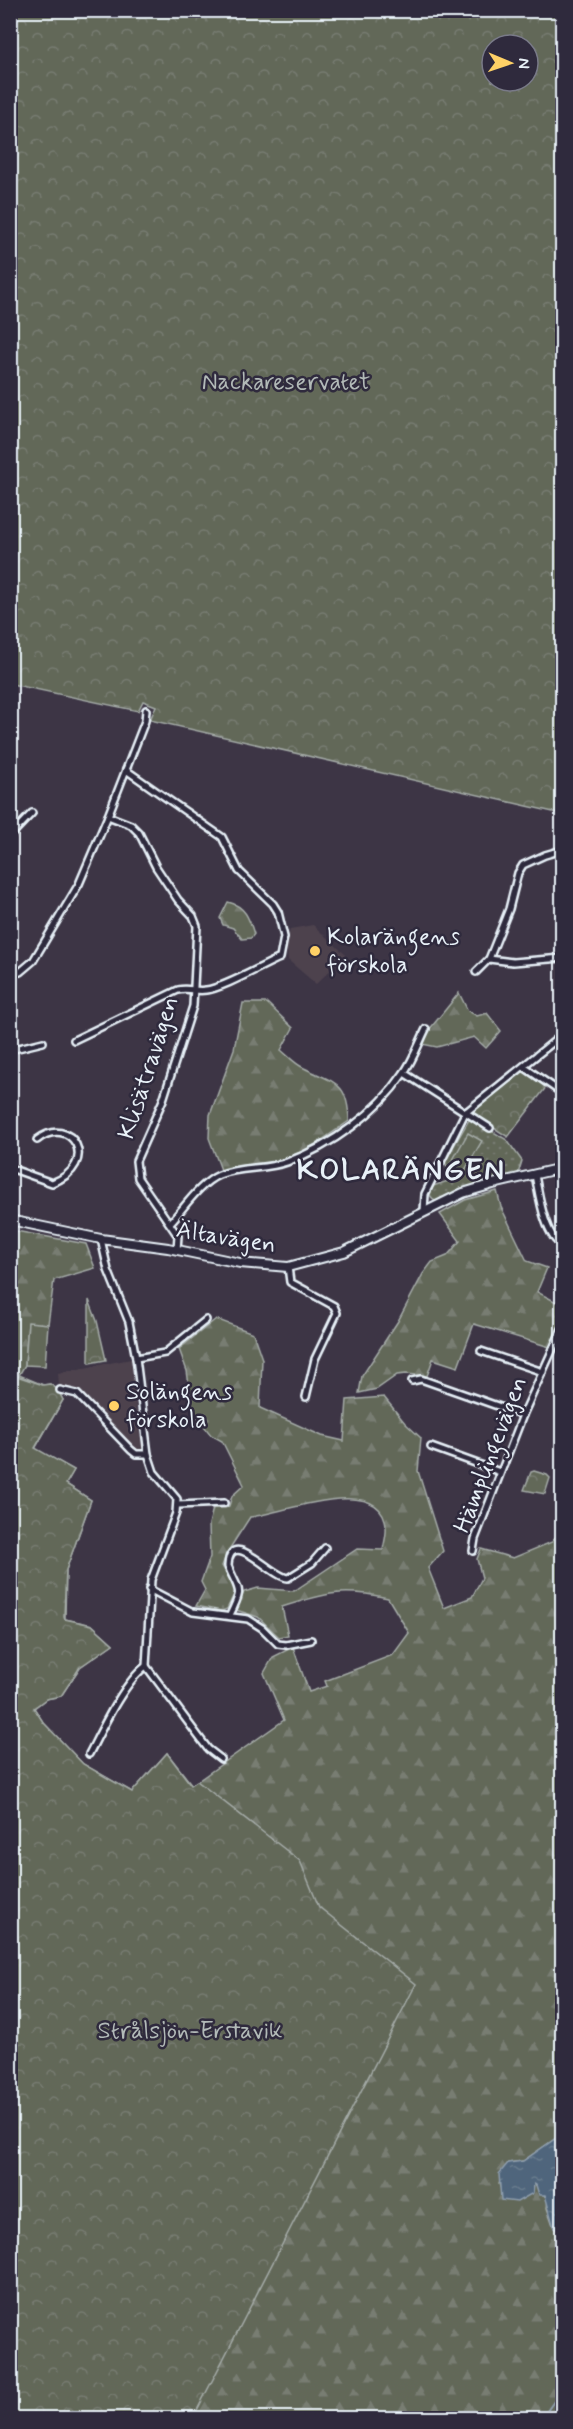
<svg xmlns="http://www.w3.org/2000/svg" width="573" height="2429" font-family="Mynerve,sans-serif">
  <defs>
    <pattern id="grass-dots" width="8" height="8" patternUnits="userSpaceOnUse" patternTransform="scale(1.5)"><rect width="8" height="8" fill="#626759"/><path d="M2 2h.1M6 6h.1" fill="none" stroke="#787d72" stroke-width="1.8" stroke-linecap="round"/></pattern>
    <pattern id="forest-firs" width="22" height="20" patternUnits="userSpaceOnUse" patternTransform="scale(1.5)"><rect width="22" height="20" fill="#626759"/><path d="M5 1l3.5 6h-7zM16 11l3.5 6h-7z" fill="#787d72"/></pattern>
    <pattern id="park-crowns" width="20" height="18" patternUnits="userSpaceOnUse" patternTransform="scale(1.5)"><rect width="20" height="18" fill="#626759"/><path d="M2 6a3 3 0 1 1 6 0M12 15a3 3 0 1 1 6 0" fill="none" stroke="#787d72"/></pattern>
    <pattern id="water-ripples" width="26" height="14" patternUnits="userSpaceOnUse" patternTransform="scale(1.5)"><rect width="26" height="14" fill="#50657b"/><path d="M2 4q2-2 4 0t4 0M15 11q2-2 4 0t4 0" fill="none" stroke="#697c8e"/></pattern>
  </defs>
  <rect width="100%" height="100%" fill="#3d3545"/>
  <filter id="ink" filterUnits="userSpaceOnUse"><feTurbulence type="fractalNoise" baseFrequency=".0167" numOctaves="2"/><feDisplacementMap in="SourceGraphic" scale="12" xChannelSelector="R" yChannelSelector="G"/><feConvolveMatrix kernelMatrix="1 2 1 2 8 2 1 2 1" color-interpolation-filters="sRGB"/></filter>
  <g filter="url(#ink)">
    <g fill="#4e424e">
      <path d="M313,925L346,955L316,984L288,960L287,947L290,929Z"/>
      <path d="M131,1359L137,1419L143,1450H135L78,1392L59,1385L58,1373Z"/>
    </g>
    <path fill="url(#grass-dots)" stroke="#a5aca8" stroke-width="1.5" d="M470,1118L507,1140L522,1161L518,1174L465,1188L436,1203L430,1195L433,1186L451,1180L445,1161Z"/>
    <g fill="url(#forest-firs)" stroke="#a5aca8" stroke-width="1.5">
      <path d="M228,902C245,906 249,918 254,934L251,938L242,939L233,928L223,925L220,918Z"/>
      <path d="M459,993L468,1011L477,1016L487,1013L501,1031L486,1048L474,1037L437,1047L422,1044L429,1030Z"/>
      <path d="M243,1003H267L293,1028L281,1050C288,1056 295,1064 304,1068C334,1083 348,1081 349,1121C332,1133 314,1147 294,1155C272,1164 245,1166 221,1170L209,1138L210,1115L234,1049Z"/>
      <path d="M497,1191L501,1207L527,1261L547,1268L537,1292L562,1305V1317L550,1347L474,1324L458,1367L433,1359L427,1376L406,1374L397,1375L377,1389L359,1393L362,1376L398,1321L423,1274L432,1262L447,1256L460,1241L440,1214L465,1200Z"/>
      <path d="M10,1230L86,1244L95,1268L54,1280L48,1324L28,1323L25,1365L19,1375L43,1385L50,1384L57,1389L63,1400L35,1449L74,1470L66,1484L91,1500L66,1570L65,1619L92,1625L113,1644L80,1667L61,1696L46,1699L34,1708L43,1722L83,1764L132,1792L167,1753L192,1785L284,1720L264,1673L273,1657L293,1647L309,1692L327,1686L325,1681L393,1655L409,1633L388,1598C343,1588 326,1593 282,1607L288,1635L279,1637L258,1617L236,1610L244,1592L258,1588L294,1591L357,1549L383,1550C384,1543 387,1534 386,1527C383,1472 280,1514 250,1517L228,1551L222,1566L236,1590L227,1609L222,1611L196,1606L205,1590L201,1582L210,1557L209,1524L213,1508H225L229,1506L232,1496L244,1485L222,1441L211,1435L193,1412L187,1371L179,1349L216,1319L253,1333L262,1359L260,1408L322,1436L344,1441L347,1400L384,1397L405,1423L421,1438L418,1471L443,1551L428,1568L444,1608L472,1597L482,1578L477,1559L481,1549L513,1558L552,1542L562,1529V2134L523,2161L508,2163L499,2184L502,2192V2200L534,2184L536,2185L548,2200L547,2208L554,2228L562,2233V2418H11Z"/>
    </g>
    <g fill="url(#park-crowns)" stroke="#a5aca8" stroke-width="1.5" fill-rule="evenodd">
      <path d="M11,10L562,11V814L150,720L156,706L143,701L138,711L11,684ZM492,45H528V81H492Z"/>
      <path d="M523,1071L547,1086L508,1137L474,1115L473,1112Z"/>
      <path d="M89,1300L97,1321L106,1360L89,1363Z"/>
      <path d="M11,1374L43,1385L50,1384L57,1389L63,1400L35,1448L74,1470L66,1484L91,1500L66,1570L64,1616L65,1619L92,1625L113,1644L80,1667L61,1696L46,1699L34,1708L43,1722L83,1764L132,1792L167,1753L191,1785L197,1781L300,1861L319,1907L416,1984L193,2418H11Z"/>
      <path d="M534,1471L547,1475L550,1478L545,1494L524,1490L531,1472Z"/>
    </g>
    <g fill="#626759" stroke="#a5aca8" stroke-width="1.5">
      <path d="M468,1133L482,1141L464,1172L450,1165Z"/>
      <path d="M28,1322L48,1324L45,1366L25,1365Z"/>
    </g>
    <path fill="url(#water-ripples)" stroke="#8d9dad" stroke-width="1.5" d="M562,2134V2233L554,2228L545,2195H539L536,2185L534,2184L533,2193L517,2202L501,2200L499,2174L508,2163L523,2161Z"/>
    <g fill="none" stroke-linecap="round" stroke-linejoin="round">
      <g stroke="#8d9dad" stroke-width="2">
        <path d="M556,664L562,647"/>
        <path d="M542,2418L562,2390"/>
      </g>
      <g stroke="#e8f1f8" stroke-width="10">
        <g id="street">
          <path d="M146,710L145,721L108,816L131,825L139,833L156,867L178,900L193,916L197,926L193,1006L163,1100L136,1161L138,1178L178,1236L177,1250"/>
          <path d="M10,836L32,813"/>
          <path d="M562,850L545,855L523,865L518,873L509,909L489,959L513,962L562,958"/>
          <path d="M476,972L489,959"/>
          <path d="M10,975L20,972L33,961L79,884L108,816"/>
          <path d="M74,1040L178,990C188,987 195,992 206,990C224,988 261,966 280,958L284,937L278,912L273,904L239,871L222,837L126,770"/>
          <path d="M10,1050L43,1042"/>
          <path d="M524,1067L562,1093"/>
          <path d="M404,1073L490,1128"/>
          <path d="M10,1168L52,1183C102,1164 71,1113 37,1140"/>
          <path d="M535,1175C539,1194 544,1236 562,1245"/>
          <path d="M424,1211L425,1194L465,1113L562,1035"/>
          <path d="M170,1223C184,1208 200,1183 219,1175C240,1166 266,1170 287,1162C331,1146 377,1113 403,1074C413,1061 419,1043 426,1029"/>
          <path d="M101,1239L108,1270L129,1322L136,1358L148,1454L154,1472L177,1499L176,1513L151,1580L146,1666L208,1749L221,1759"/>
          <path d="M288,1267L290,1282L334,1306L337,1313L315,1359L306,1397"/>
          <path d="M481,1351L543,1372"/>
          <path d="M136,1358L165,1353L206,1320"/>
          <path d="M412,1381L421,1379L523,1415"/>
          <path d="M60,1390L77,1394L131,1450L136,1454H148"/>
          <path d="M431,1447L500,1472"/>
          <path d="M178,1505L224,1503"/>
          <path d="M473,1551L475,1539L523,1415L562,1329"/>
          <path d="M149,1589L193,1612L248,1619L262,1628L278,1644L286,1645L311,1640"/>
          <path d="M230,1615C244,1587 239,1593 228,1566C230,1525 271,1577 288,1578L312,1563L325,1548"/>
          <path d="M89,1754C102,1729 124,1682 146,1666"/>
        </g>
      </g>
      <g stroke="#e8f1f8" stroke-width="12">
        <path id="secondary" d="M10,1220L101,1239L168,1248L240,1263L288,1267L344,1252L463,1193L493,1184L562,1168"/>
      </g>
      <use href="#street" stroke="#2f2a3d" stroke-width="5"/>
      <use href="#secondary" stroke="#2f2a3d" stroke-width="8"/>
    </g>
  </g>
  <g fill="#ffd166" stroke="#2f2a3d" stroke-width="2">
    <circle cx="315" cy="951" r="6"/>
    <circle cx="114" cy="1406" r="6"/>
  </g>
  <g text-anchor="middle" dominant-baseline="central" stroke-width="5" stroke-linejoin="round" paint-order="stroke">
    <g font-size="24" fill="#b2bab8" stroke="#2f2a3d">
      <text x="286" y="382">Nackareservatet</text>
      <text x="190" y="2031">Strålsjön-Erstavik</text>
    </g>
    <g font-size="24" fill="#e8f1f8" stroke="#2f2a3d" text-anchor="start">
      <text x="327" y="937">Kolarängens<tspan x="327" dy="28">förskola</tspan></text>
      <text x="126" y="1392">Solängens<tspan x="126" dy="28">förskola</tspan></text>
    </g>
    <g font-size="24" fill="#e8f1f8" stroke="#2f2a3d">
      <text transform="translate(149 1068) rotate(-72)">Klisätravägen</text>
      <text transform="translate(226 1238) rotate(9)">Ältavägen</text>
      <text transform="translate(491 1455) rotate(-69)">Hämplingevägen</text>
    </g>
    <g font-size="30" font-weight="bold" letter-spacing="1.5" fill="#e8f1f8" stroke="#2f2a3d">
      <text x="401" y="1170">KOLARÄNGEN</text>
    </g>
  </g>
  <rect width="573" height="2429" fill="none" stroke="#2f2a3d" stroke-width="36"/>
  <rect x="18" y="18" width="537" height="2393" fill="none" stroke="#e8f1f8" stroke-width="2" filter="url(#ink)"/>
  <g transform="translate(510 63) rotate(92)"><circle r="28" fill="#2f2a3d" stroke="#797a88" stroke-width="1.5"/>
  <path d="M0-4.5L10 22L0 15L-10 22Z" fill="#ffd166"/>
  <text y="-9" font-size="16" font-weight="bold" text-anchor="middle" fill="#e8f1f8">N</text>
  </g>
</svg>
